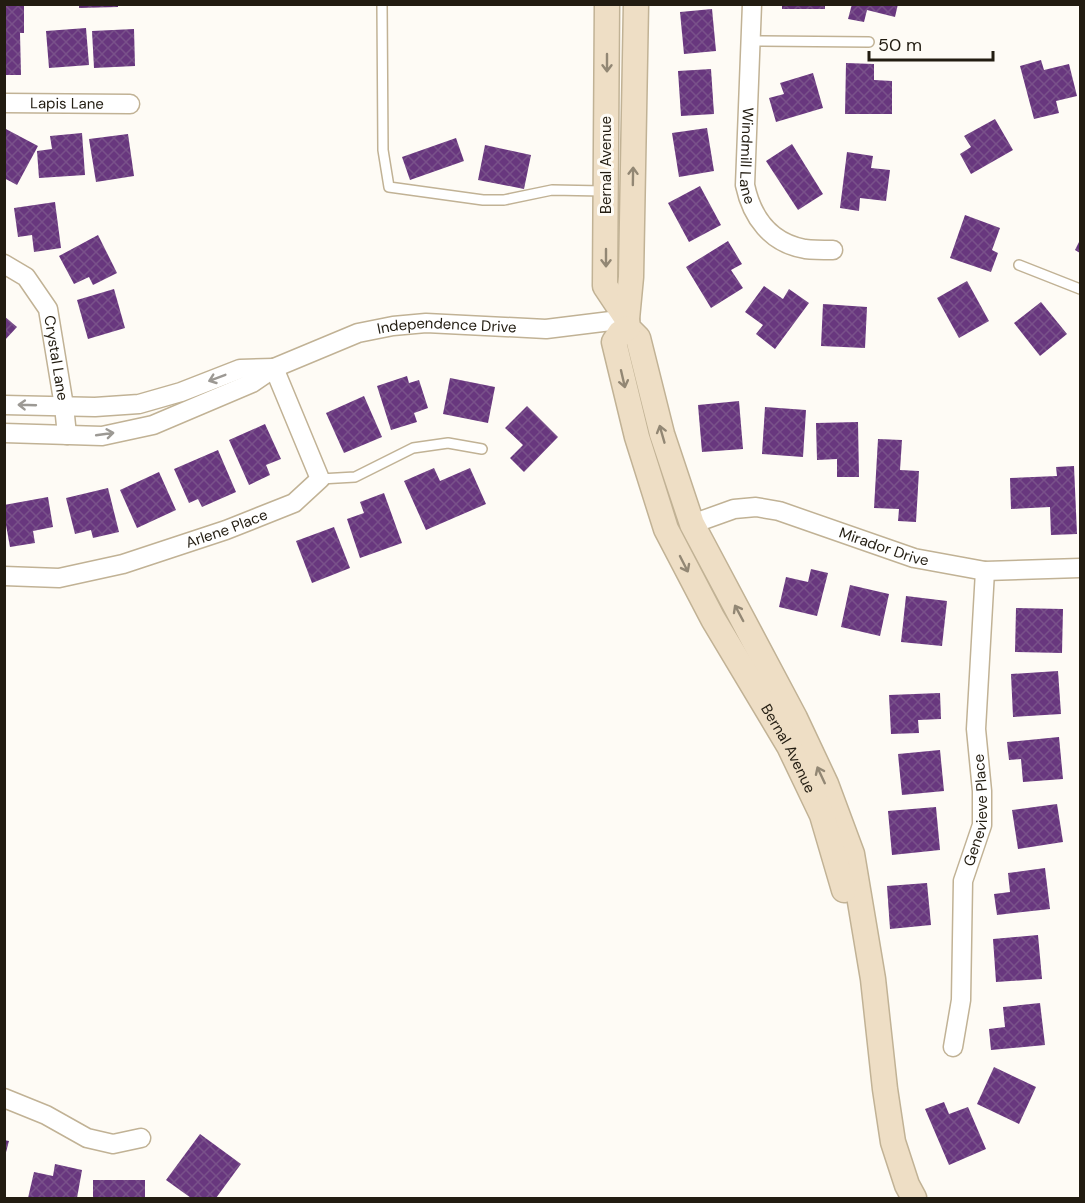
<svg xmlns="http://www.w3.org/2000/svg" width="1085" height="1203" font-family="'DM Sans',sans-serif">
  <defs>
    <pattern id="building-cross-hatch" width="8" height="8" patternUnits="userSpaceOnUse" patternTransform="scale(1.5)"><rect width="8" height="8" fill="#68377e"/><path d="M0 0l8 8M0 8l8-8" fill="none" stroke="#79518a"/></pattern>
  </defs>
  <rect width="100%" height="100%" fill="#fefbf5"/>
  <g fill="url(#building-cross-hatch)">
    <path d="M4,4H24V33H20L21,75H4Z"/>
    <path d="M79,4H118V7L79,8Z"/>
    <rect x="782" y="4" width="43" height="5"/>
    <path d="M852,4H898L895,17L867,10L864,22L848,19Z"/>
    <path d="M712,9L716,51L684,54L680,12Z"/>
    <path d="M86,28L89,65L49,68L46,31Z"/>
    <path d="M134,29L135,66L94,68L92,31Z"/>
    <path d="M1041,60L1044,70L1069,64L1077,96L1056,101L1059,113L1034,119L1020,66Z"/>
    <path d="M846,63L874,64V80L892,81V114H845Z"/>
    <path d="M711,69L714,114L681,116L678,71Z"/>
    <path d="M813,73L823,108L776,122L769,98L784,94L780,83Z"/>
    <path d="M995,119L1013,150L971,174L960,154L971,147L964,136Z"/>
    <path d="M4,128L38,146L17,185L4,178Z"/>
    <path d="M707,128L714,171L679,177L672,133Z"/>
    <path d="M82,133L85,175L39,178L37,151L52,149L50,136Z"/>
    <path d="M128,134L134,176L96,182L89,139Z"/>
    <path d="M456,138L464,161L410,180L402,157Z"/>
    <path d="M792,144L823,194L798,210L766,161Z"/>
    <path d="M485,145L531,155L524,189L478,180Z"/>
    <path d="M847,152L873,156L871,168L890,170L886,201L860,198L859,211L840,208Z"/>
    <path d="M700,186L721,225L689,242L668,203Z"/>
    <path d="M55,202L61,248L34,252L32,235L18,237L14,208Z"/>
    <path d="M965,215L1000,228L992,250L998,253L991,272L950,258Z"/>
    <path d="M98,235L117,273L93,285L89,277L74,284L59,256Z"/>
    <path d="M1080,240V253L1075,250Z"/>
    <path d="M728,241L742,264L731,270L743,288L711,308L686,267Z"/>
    <path d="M967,281L989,321L959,338L937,298Z"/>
    <path d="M764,286L783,299L789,289L809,303L775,349L756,334L763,325L745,312Z"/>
    <path d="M114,289L125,328L88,339L77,300Z"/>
    <path d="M1041,302L1067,334L1040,356L1014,323Z"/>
    <path d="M823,304L867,307L865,348L821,346Z"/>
    <path d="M4,316L17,327L4,341Z"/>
    <path d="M407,376L409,383L419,380L428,408L414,413L417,422L391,430L377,386Z"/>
    <path d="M450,378L495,387L488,423L443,414Z"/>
    <path d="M364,396L382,437L344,453L326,413Z"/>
    <path d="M739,401L743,449L702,452L698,405Z"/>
    <path d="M527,406L558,437L524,472L510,458L523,445L505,428Z"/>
    <path d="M765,407L806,410L803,457L762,454Z"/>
    <path d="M858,422L859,477H837V459L817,460L816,423Z"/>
    <path d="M265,424L281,459L266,465L270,475L249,485L229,440Z"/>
    <path d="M878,439L902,440L900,470L919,471L916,522L898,521L899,509L874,508Z"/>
    <path d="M218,450L236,492L202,507L198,499L189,503L174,469Z"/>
    <path d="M1074,466L1077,534L1051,535L1050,507L1011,509L1010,478L1057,476L1056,467Z"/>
    <path d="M434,468L440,481L470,468L486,504L426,530L404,481Z"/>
    <path d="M159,472L176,510L137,528L120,490Z"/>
    <path d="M108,488L119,532L93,538L91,530L75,534L66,498Z"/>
    <path d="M384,493L402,543L360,558L347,519L364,513L360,502Z"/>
    <path d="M48,497L53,527L33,531L35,543L10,547L4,514V505Z"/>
    <path d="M334,527L350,568L312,583L296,541Z"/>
    <path d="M811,569L828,573L817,616L779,607L786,577L808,582Z"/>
    <path d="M850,585L889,594L880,636L841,627Z"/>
    <path d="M906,596L947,601L942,646L901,642Z"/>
    <path d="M1016,608L1063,609L1062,653L1015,652Z"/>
    <path d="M1058,671L1061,714L1013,717L1011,674Z"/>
    <path d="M940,693L941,719L918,720L919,733L891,734L889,695Z"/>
    <path d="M1059,737L1063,779L1023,782L1021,759L1009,760L1007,742Z"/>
    <path d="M940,750L944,791L902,795L898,754Z"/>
    <path d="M1057,804L1063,842L1018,849L1012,810Z"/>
    <path d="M936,807L940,850L892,855L888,811Z"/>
    <path d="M1045,868L1050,909L997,915L994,894L1010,892L1008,873Z"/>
    <path d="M927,883L931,925L890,929L887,886Z"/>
    <path d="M1038,935L1042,979L996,982L993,939Z"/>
    <path d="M1040,1003L1045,1045L991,1050L989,1029L1005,1027L1003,1007Z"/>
    <path d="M994,1067L1036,1087L1019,1124L977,1104Z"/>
    <path d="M944,1102L949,1114L968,1107L986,1149L949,1165L925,1109Z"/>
    <path d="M200,1134L241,1164L216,1198H191L166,1180Z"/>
    <path d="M4,1140L9,1141L5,1156H4Z"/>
    <path d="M55,1164L82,1170L77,1198H28L34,1172L53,1176Z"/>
    <rect x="93" y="1180" width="52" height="18"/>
  </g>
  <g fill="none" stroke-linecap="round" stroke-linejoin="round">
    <g stroke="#c1b295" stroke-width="12">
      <g id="service">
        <path d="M382,4L383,150L389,187L483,200H504L552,190L603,191"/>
        <path d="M751,41L869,42"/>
        <path d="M1019,265L1080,289"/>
        <path d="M320,479L355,477L413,448L448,443L482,449"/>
      </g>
    </g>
    <g stroke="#c1b295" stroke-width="21">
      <g id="minor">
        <path id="s1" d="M752,4L745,185C752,218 771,243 805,249C814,250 824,250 833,250"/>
        <path id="s2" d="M4,103L130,104"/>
        <path id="s3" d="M4,264L26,277L48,309L64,406L67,435"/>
        <path d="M4,405L95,407L139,404L181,392L240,369L274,368"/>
        <path id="s4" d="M4,433L102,436L153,425L252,383L274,368L358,333L393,326L426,323L546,329L627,319"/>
        <path id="s5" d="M692,524L734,509L756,507L779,511L914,558L985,571L1080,568"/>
        <path id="s6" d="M4,576L59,578L123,564L226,530L294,503L320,479L274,368"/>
        <path id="s7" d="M953,1047L961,1000L963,881L982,825V791L976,729L985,571"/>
        <path d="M4,1098L46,1115L87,1138L113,1144L141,1138"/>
      </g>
    </g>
    <g stroke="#c1b295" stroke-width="27">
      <g id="secondary">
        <path d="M607,4L605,286L627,319"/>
        <path d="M636,4L631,277L627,319L628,328L638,338L662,434L692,524L795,718L826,784L852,854L873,979L885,1089L893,1142L907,1185L914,1198"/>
        <path id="s8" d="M628,328L620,333L614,342L637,437L666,529L713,619L789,746L822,815L844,890"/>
      </g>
    </g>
    <use href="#service" stroke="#fff" stroke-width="9"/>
    <use href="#minor" stroke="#fff" stroke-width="18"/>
    <use href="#secondary" stroke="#eedec5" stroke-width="24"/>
  </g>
  <defs><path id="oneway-shaft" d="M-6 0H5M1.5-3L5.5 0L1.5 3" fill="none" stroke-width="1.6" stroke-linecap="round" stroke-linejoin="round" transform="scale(1.5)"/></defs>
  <g stroke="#928774">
    <use href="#oneway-shaft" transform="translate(607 63) rotate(90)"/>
    <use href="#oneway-shaft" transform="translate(633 176) rotate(-89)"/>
    <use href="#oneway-shaft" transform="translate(606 258) rotate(90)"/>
    <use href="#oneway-shaft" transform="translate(623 379) rotate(77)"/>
    <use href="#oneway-shaft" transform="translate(662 434) rotate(-106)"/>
    <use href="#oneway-shaft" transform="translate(684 564) rotate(63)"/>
    <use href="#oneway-shaft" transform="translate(739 613) rotate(-118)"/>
    <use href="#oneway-shaft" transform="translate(821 775) rotate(-115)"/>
  </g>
  <g stroke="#9c9994">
    <use href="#oneway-shaft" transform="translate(217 378) rotate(159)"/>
    <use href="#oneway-shaft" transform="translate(27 405) rotate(-178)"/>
    <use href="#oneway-shaft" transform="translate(105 434) rotate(-8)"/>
  </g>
  <g text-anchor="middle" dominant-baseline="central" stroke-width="6" stroke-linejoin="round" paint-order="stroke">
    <g font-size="15" fill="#221c11" stroke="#fefbf5">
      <text stroke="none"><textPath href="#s2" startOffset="63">Lapis Lane</textPath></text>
      <text stroke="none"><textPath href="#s1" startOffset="152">Windmill Lane</textPath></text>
      <text transform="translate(606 165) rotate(-90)">Bernal Avenue</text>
      <text stroke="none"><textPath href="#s4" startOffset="465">Independence Drive</textPath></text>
      <text stroke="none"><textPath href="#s3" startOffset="114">Crystal Lane</textPath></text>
      <text stroke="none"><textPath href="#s6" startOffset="230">Arlene Place</textPath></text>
      <text stroke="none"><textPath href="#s5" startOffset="201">Mirador Drive</textPath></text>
      <text stroke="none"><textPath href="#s8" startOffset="466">Bernal Avenue</textPath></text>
      <text stroke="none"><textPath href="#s7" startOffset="240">Genevieve Place</textPath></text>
    </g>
  </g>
  <rect width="1085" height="1203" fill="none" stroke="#221c11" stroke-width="12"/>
  <path d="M869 51v9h124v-9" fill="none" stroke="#221c11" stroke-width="3"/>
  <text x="878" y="51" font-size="18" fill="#221c11" stroke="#fefbf5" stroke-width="4.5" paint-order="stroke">50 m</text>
</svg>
